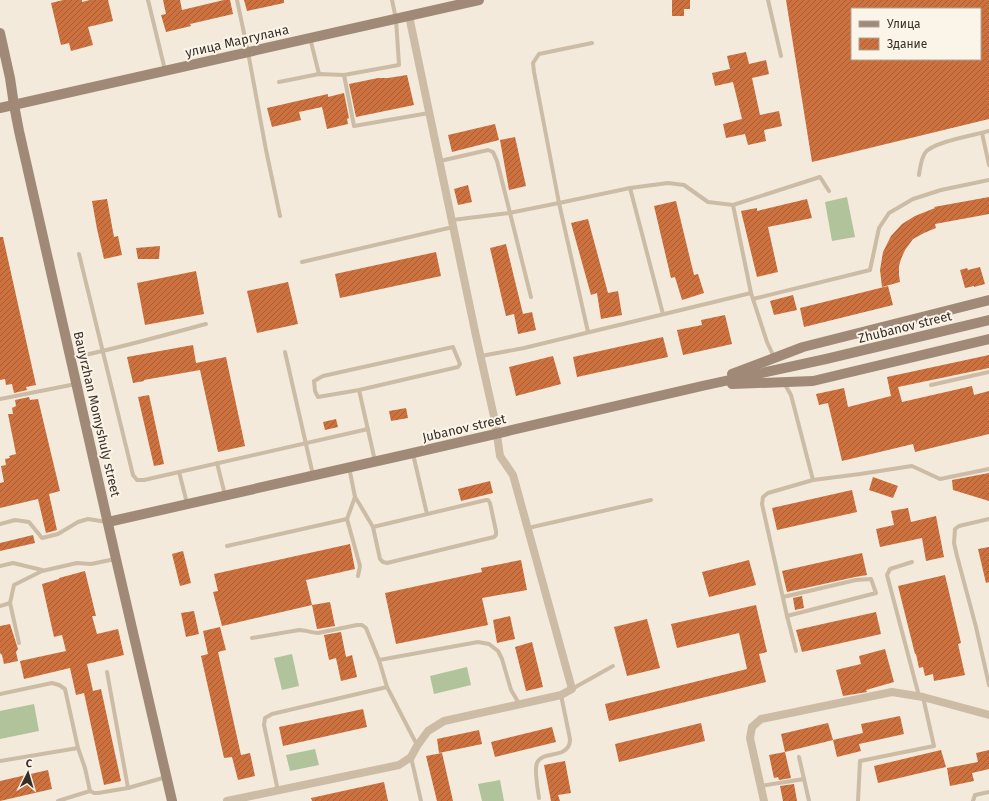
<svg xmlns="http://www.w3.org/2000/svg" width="989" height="801" font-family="'Fira Sans',sans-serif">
  <defs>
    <pattern id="building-hatch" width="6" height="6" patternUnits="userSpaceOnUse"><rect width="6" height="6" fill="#cd713f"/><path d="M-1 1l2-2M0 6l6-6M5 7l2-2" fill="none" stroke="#a75d35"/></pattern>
  </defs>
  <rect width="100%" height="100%" fill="#f3eadb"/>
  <g fill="#b1c39a">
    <path d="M847,197L855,237L832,241L825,202Z"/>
    <path d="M292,654L299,686L282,690L274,658Z"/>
    <path d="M467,667L471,685L434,694L430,676Z"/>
    <path d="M34,704L39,731L0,739V711Z"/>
    <path d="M315,749L319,765L290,771L286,755Z"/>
    <path d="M500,780L504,801H482L478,784Z"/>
  </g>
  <g fill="url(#building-hatch)" fill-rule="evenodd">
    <path d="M63,0H82V2L90,0H108L113,21L88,27L93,45L71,51L69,43L61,45L51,3Z"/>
    <path d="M163,0H180L182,10L224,0H230L233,14L190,24L191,26L166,32L161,15L166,14Z"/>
    <path d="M244,0H284V3L247,11Z"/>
    <path d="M672,0H690V9H684V16H672Z"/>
    <path d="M786,0H989V119L812,162ZM852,9H980V59H852Z"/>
    <path d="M746,52L749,64L766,60L769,74L752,78L760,115L779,111L782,126L764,130L766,141L748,145L745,134L726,138L723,124L742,119L733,82L715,86L712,73L730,69L727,56Z"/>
    <path d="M407,75L414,105L356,117L349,84L378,78H388Z"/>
    <path d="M344,93L349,118L347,119L348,124L327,129L322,107L299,112L301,120L272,127L267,108L328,94V97Z"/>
    <path d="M495,124L499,140L452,152L448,135Z"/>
    <path d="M515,137L526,186L509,190L500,140Z"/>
    <path d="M468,185L472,202L458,205L454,189Z"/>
    <path d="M989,197V214L935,224L936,228L924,233L913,239L905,250L901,259L899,266V275L900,282L882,287L880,270L883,252L891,236L902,224L915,216L935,208L934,207Z"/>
    <path d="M107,199L114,237L118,236L122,255L104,259L97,229L92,201Z"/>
    <path d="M807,199L812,218L768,227L778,272L757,277L741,211L757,208V211Z"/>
    <path d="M676,201L694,275L698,274L704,293L682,300L675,277L671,278L654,206Z"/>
    <path d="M588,219L608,293L618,291L622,315L601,319L597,293L591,295L571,223Z"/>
    <path d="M0,237H3L36,385L26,387L27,390L14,393L12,384L6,385L5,379L0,380Z"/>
    <path d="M506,244L523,314L532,312L536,330L518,334L514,314L506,316L490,248Z"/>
    <path d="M160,246L159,259H138L136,248Z"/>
    <path d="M436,252L441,276L340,298L335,274Z"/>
    <path d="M980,267L985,284L974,287V286L965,288L960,270L967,268L968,270Z"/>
    <path d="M196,271L204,314L145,325L137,283Z"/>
    <path d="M288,282L298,324L257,333L247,291Z"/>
    <path d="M888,286L893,305L804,327L800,308Z"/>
    <path d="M793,295L797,310L774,315L770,301Z"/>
    <path d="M725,315L732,344L683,355L677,330L702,325L701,320Z"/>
    <path d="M663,337L668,357L577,377L573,357Z"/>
    <path d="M193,345L196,363L226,357L245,446L218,452L200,370L144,380V381L133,383L127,357Z"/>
    <path d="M989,355V368L898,387L902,402L972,386L974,395L989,391V434L915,452L913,444L842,461L828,403L819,405L816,394L844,388L848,407L891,396L887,377Z"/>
    <path d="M553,356L561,384L516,396L509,367Z"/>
    <path d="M149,395L164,464L154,466L138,397Z"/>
    <path d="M29,397L30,400L38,399L60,491L49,494L57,530L46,533L38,499L0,508V483L4,482L1,466L6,465L5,459L10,458L9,456L16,454L8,414H13L12,408L16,406L15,400Z"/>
    <path d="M406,408L408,418L391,421L389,411Z"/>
    <path d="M336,419L338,427L325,430L323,422Z"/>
    <path d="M989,473V501L953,490L952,480Z"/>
    <path d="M873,477L898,486L893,498L869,490Z"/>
    <path d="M490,481L493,493L461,501L458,489Z"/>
    <path d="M852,490L857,512L777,530L772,508Z"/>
    <path d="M908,508L911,522L936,516L944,557L926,561L922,538L880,547L876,529L894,525L891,511Z"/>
    <path d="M33,535L35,543L0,551V543Z"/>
    <path d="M350,544L355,569L306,580L312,605L222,626L213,592L218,591L214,574Z"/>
    <path d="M989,547V582L986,583L978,549Z"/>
    <path d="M183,551L191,583L180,586L172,554Z"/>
    <path d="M862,553L867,575L855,577L787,592L782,571Z"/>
    <path d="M521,560L527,590L482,598L488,625L396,644L385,593L482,572L481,568Z"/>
    <path d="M749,560L756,585L709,597L702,572Z"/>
    <path d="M85,571L96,616H92L97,634L118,629L124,655L87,664L93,691L101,689L121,781L104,785L84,693L76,695L70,668L24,679L20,661L66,651L62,635L54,637L42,584L59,579V578Z"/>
    <path d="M945,575L961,643L958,644L965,675L934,681L933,674L925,676L923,667L919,668L916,654H915L898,586Z"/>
    <path d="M802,596L804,608L795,610L793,598Z"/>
    <path d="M330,602L335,626L317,629L312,605Z"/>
    <path d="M756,605L767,652L759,654L766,682L609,721L605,704L747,669L739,633L677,648L671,624Z"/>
    <path d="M194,611L199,634L186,637L181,613Z"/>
    <path d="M876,612L881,634L802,652L796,630Z"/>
    <path d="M510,616L515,639L497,643L493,620Z"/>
    <path d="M647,619L660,668L627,676L614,627Z"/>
    <path d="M10,624L18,649L16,652L18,661L4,664L2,655L0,653V626Z"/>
    <path d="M220,627L226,650L218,652L241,755L250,753L255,776L238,780L232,757L224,758L201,656L208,654L203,631Z"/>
    <path d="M341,632L346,657L352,655L357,677L341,681L336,658L329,660L324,635Z"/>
    <path d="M532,642L543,687L526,691L515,647Z"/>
    <path d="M885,649L894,682L866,690L867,692L843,696L836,670L861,664L859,656Z"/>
    <path d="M363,709L367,727L283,746L279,727Z"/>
    <path d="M900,716L904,734L859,744L861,751L837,757L833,740L863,733L861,724Z"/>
    <path d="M701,723L705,741L619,762L615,744Z"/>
    <path d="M828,723L833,740L785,752L781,734Z"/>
    <path d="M552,727L556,742L495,757L491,742Z"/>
    <path d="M479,730L482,744L439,753L437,739Z"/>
    <path d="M941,750L946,767L878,783L874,766Z"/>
    <path d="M989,750V769L972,773L974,781L950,786L947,768L978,762L976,753Z"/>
    <path d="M785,752L791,778L779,780L778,777L774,778L769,755Z"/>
    <path d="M442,753L453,801H437L426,756Z"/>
    <path d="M565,761L571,793L558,795L560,801H551L544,765Z"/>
    <path d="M48,770L52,789L0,801V781Z"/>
    <path d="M384,782L388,801H312L311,798Z"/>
    <path d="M794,784L797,801H783L780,786Z"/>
  </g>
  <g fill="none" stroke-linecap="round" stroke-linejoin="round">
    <g stroke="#ccbca6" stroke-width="4">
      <path d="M148,0L165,70"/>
      <path d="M237,0L248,52L266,150L280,216"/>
      <path d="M768,0L781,56"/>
      <path d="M310,38L319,74"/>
      <path d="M344,75L354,126L429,113"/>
      <path d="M279,82L319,74L344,75L399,65L396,19L392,0"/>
      <path d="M982,133L989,165"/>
      <path d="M440,161L488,150L493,152L497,161L531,297"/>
      <path d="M919,175C920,168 921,159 925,153C932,142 975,135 989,131"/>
      <path d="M630,188L663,314"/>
      <path d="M733,205L751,293L767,342L774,357"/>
      <path d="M452,220L509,213L559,203L630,188L668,183L684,185L708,202L733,205L820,177L829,191"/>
      <path d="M79,254L133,475L137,480H144L368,429"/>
      <path d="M302,262L453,227"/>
      <path d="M753,299L870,270L879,228L889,213L913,199L941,190L989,180"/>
      <path d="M588,332L559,203L534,72L533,63L539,54L592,43"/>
      <path d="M285,352L313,475"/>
      <path d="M481,356L524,348L751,293"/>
      <path d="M71,358C116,349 161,336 206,324"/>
      <path d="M784,383L791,395L813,480"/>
      <path d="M931,385L989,372"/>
      <path d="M359,390L318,397L315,391L314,381L323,376L453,347L460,364L458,367L359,390L375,461"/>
      <path d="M0,399L76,384"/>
      <path d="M413,454L427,514"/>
      <path d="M217,463L225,495"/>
      <path d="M349,467L355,497L360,505L373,527L380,559L383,562L387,563L494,537L496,535V531L490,503L488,500H486L373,527"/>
      <path d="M179,472L187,503"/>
      <path d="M355,497L347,519L360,566L358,576"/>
      <path d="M989,519L959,526L955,529L954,543L957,556L976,627L989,685"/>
      <path d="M0,524L15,520L29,522L42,538L58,534L78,522L88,519L107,522"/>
      <path d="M528,528L651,500"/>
      <path d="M227,546L347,519"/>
      <path d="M912,562L890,569L887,575L919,696"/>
      <path d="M0,566L13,563L42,570"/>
      <path d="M783,597L856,580L871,579L876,593L787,616"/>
      <path d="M0,606L10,603"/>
      <path d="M252,638L299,630C306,630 312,633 318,633L357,625H362L366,628L379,660L387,687L417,745"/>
      <path d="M19,643L10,603L14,585L42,571L77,563L91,564L115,559"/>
      <path d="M796,651L787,616L762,504L763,497L768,493L813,480L860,474L912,466L940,479L989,469"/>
      <path d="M379,660L478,642L489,644L498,651L502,659L511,690L520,705"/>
      <path d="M107,672L128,788"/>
      <path d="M572,689L613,666"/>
      <path d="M0,694L52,683L59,685L65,689L78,748L85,768L90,791"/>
      <path d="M411,757L421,801"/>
      <path d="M799,757L804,779"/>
      <path d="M0,761L78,748"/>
      <path d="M761,786L804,779L809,801"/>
      <path d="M278,791L264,725L265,718L272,714L387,687"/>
      <path d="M539,798C538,791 534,769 537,763C542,751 564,758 569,745C570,743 570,741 570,739L561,695"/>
      <path d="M58,801L90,791L94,793H98L128,788L166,777"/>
      <path d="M858,801L860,761L934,746L923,697"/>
      <path d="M973,801L975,795L989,792"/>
    </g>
    <g stroke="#ccbca6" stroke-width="8">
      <path d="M227,801L399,765L411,757L417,746L428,731L444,721L561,695L572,689L513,475L500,456L495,421L476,336L409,16"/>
      <path d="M764,801L750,738L752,727L761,719L892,692L923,697L989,715"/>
    </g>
    <g stroke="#a08a77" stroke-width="10">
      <path d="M0,33L10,78L14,105L19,131L116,559L172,801"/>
      <path d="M0,108L479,0"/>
      <path d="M732,374L803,347L989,300"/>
      <path d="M732,384L813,381L989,339"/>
      <path d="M108,522L413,453L702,386L826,359L989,320"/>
    </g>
  </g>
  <g text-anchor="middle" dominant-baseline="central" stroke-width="4" stroke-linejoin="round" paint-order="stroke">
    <g font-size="13" fill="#382e27" stroke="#fbf4e8">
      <text transform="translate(237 41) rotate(-13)">улица Маргулана</text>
      <text transform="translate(905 327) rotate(-14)">Zhubanov street</text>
      <text transform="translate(97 414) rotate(77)">Bauyrzhan Momyshuly street</text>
      <text transform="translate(464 428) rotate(-13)">Jubanov street</text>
    </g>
  </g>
  <rect x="851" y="8" width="130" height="52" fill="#fbf4e8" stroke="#ada59b"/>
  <rect x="859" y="21" width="20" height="6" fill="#a08a77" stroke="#ada59b"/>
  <text x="887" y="28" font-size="12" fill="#382e27">Улица</text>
  <rect x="859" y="38" width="20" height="12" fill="url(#building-hatch)" stroke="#ada59b"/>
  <text x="887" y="48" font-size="12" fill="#382e27">Здание</text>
  <g transform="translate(28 773) rotate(5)" stroke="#fbf4e8" stroke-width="3" paint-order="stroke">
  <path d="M0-3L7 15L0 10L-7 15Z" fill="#382e27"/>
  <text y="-6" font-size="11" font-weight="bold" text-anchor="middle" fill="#382e27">С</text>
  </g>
</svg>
